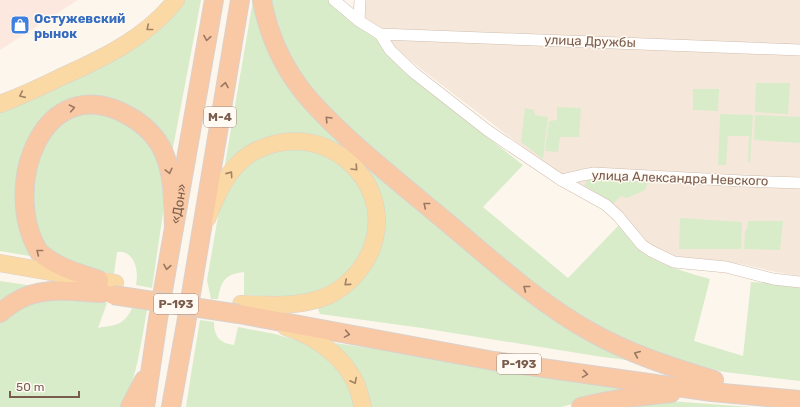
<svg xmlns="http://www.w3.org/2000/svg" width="800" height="407" font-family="Rubik,sans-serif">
  <rect width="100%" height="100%" fill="#fdf6ec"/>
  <path fill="#f5e8da" d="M354,0H800V276L776,272L741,264L676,257L645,242L541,161L395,49L353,12Z"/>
  <path fill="#fde8e0" d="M0,0H78L0,50Z"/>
  <g fill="#d8ecc9">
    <path d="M182,0H201L165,190L163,213L152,288L136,285C139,271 135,250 117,252L114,274L35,257L0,251V110L34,95Z"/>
    <path d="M253,0H327L356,23L367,30L382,45L389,55L418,83L523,165L483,207L568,278L620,224C625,231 630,240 636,247C651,263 689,273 710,279L694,341L743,356L751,282L800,285V381L725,372L693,366L641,362L596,356L422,328L320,314L312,294C290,300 266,296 244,295V272C225,274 221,281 218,299H211L207,280L220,205L224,170Z"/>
    <path d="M756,83H790L788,114L755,112Z"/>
    <path d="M693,89H719L718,111L693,110Z"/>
    <path d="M557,107L581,108L579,137H560L558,152L545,151L549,121L557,120Z"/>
    <path d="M525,108L534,110L535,115L548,117L543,159L521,142Z"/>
    <path d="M720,114L753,115L750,163L748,162L749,136H728L726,165H718Z"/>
    <path d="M755,115L800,117V143L754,140Z"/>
    <path d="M591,176L645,178L648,183L645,190L627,198L621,196L613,204L584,185Z"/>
    <path d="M680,218L742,222L741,249H679Z"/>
    <path d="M748,221H783L780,250L744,249L745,231L747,229Z"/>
    <path d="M0,281L34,286L43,302C64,297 86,300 107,303L98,328C104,326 109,327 114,325C123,323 129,316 132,308L147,310C141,343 137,376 123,407H0Z"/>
    <path d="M200,320L214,322C214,337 220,343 234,345L238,327L275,334L296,340L328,342L637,387L561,407H186L192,368Z"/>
    <path d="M669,401L751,407H603Z"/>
  </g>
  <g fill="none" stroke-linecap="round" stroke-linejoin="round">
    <g stroke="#d1beb0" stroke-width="12">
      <g id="minor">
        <path d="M334,0L359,21L380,34L390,50L413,72L487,130L561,180L606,205L618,216L642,245L651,251L674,262L726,267L773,279L800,282"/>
        <path d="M359,21L360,0"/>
        <path d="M380,34L800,50"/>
        <path d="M561,180L583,175L594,173L743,181L800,183"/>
      </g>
    </g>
    <g stroke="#dad1cd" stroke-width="18">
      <g id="primary">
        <path d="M0,104C21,96 41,87 61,77C104,58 147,37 176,0"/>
        <path d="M207,219C215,199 224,177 240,162C250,152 264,146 278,143C347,129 404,204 363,265C353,280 337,294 319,299C294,307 266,305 241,304"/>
        <path d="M0,263L115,283"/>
        <path d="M286,327C315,336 345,357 357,386C359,392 361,400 363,407"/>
      </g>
    </g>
    <g stroke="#dad1cd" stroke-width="20">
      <g id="trunk">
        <path d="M262,0C268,32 281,63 301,89C316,109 334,125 352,142C382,169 413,194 443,219C491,259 537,302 591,332C630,354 671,367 714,380"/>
        <path d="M99,280C78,273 56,267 39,252C0,187 43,67 129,116C145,125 157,137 164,153C174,177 173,204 174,228"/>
        <path d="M0,313C5,309 10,305 15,302C41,285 74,292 103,293"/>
        <path d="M239,314L494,361L712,392L800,400"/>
        <path d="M130,407L144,380"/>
        <path id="s1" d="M145,407L158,319L214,0"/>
        <path d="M171,407L186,324L240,0"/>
        <path d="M581,407C611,399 641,396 671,393"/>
      </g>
    </g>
    <use href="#minor" stroke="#fff" stroke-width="11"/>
    <use href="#primary" stroke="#fbd9a5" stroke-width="17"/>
    <use href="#trunk" stroke="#f9c8a4" stroke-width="18"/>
    <g stroke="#dad1cd" stroke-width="20" stroke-linecap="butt">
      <path id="trunk-bridge" d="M113,295L239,314"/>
    </g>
    <use href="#trunk-bridge" stroke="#f9c8a4" stroke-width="18"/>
  </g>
  <defs><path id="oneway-chevron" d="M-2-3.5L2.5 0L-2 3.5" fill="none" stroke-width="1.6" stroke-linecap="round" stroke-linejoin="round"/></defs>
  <g stroke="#a18267">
    <use href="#oneway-chevron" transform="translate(149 28) rotate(141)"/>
    <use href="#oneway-chevron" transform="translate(22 95) rotate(156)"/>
    <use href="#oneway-chevron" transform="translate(355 168) rotate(47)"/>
    <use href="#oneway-chevron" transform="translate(230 174) rotate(-55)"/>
    <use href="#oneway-chevron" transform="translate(347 283) rotate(140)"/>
    <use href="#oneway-chevron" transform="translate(354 381) rotate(63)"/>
  </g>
  <g stroke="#9a7763">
    <use href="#oneway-chevron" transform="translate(207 38) rotate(99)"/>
    <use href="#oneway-chevron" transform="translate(225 85) rotate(-80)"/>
    <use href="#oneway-chevron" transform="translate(72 108) rotate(-12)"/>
    <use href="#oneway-chevron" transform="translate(328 119) rotate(-134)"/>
    <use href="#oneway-chevron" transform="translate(169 171) rotate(76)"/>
    <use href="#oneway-chevron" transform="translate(426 205) rotate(-141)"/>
    <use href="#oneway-chevron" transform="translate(39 252) rotate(-142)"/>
    <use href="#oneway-chevron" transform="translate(167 267) rotate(100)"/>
    <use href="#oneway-chevron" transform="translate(526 288) rotate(-142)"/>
    <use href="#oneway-chevron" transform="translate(347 334) rotate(10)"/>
    <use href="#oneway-chevron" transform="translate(637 354) rotate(-157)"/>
    <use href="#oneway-chevron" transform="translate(585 374) rotate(9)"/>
  </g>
  <defs>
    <g id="shop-square" transform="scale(1)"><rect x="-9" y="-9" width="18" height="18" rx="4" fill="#3f7fe0" stroke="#fffaf3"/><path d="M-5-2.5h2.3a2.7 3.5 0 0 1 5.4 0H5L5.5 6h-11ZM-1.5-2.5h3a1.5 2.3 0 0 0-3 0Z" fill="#fff"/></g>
  </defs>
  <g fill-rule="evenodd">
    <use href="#shop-square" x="20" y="25"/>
  </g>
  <g text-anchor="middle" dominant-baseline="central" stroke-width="3" stroke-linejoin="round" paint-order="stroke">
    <g fill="#fffaf3" stroke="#a28b7f" stroke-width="1">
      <rect x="204" y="107" width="32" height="20" rx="3"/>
      <rect x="154" y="294" width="44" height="20" rx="3"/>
      <rect x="497" y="354" width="44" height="20" rx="3"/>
    </g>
    <g font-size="12" font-weight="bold" fill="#7a5c4d">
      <text x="220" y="117">М-4</text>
      <text x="176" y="304">Р-193</text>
      <text x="519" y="364">Р-193</text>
    </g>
    <g font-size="13" font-weight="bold" fill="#366cbe" stroke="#fffaf3" text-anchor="start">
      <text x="34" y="18">Остужевский<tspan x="34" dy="15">рынок</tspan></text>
    </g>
    <g font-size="13" fill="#7a5c4d" stroke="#fffaf3">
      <text transform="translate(590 41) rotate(2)">улица Дружбы</text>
      <text transform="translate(680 178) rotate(2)">улица Александра Невского</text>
      <text stroke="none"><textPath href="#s1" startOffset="206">«Дон»</textPath></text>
    </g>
  </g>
  <path d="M10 391v6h69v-6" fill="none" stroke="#7a5c4d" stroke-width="2"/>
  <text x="16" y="391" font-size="12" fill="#7a5c4d" stroke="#fffaf3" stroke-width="3" paint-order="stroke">50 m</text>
</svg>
